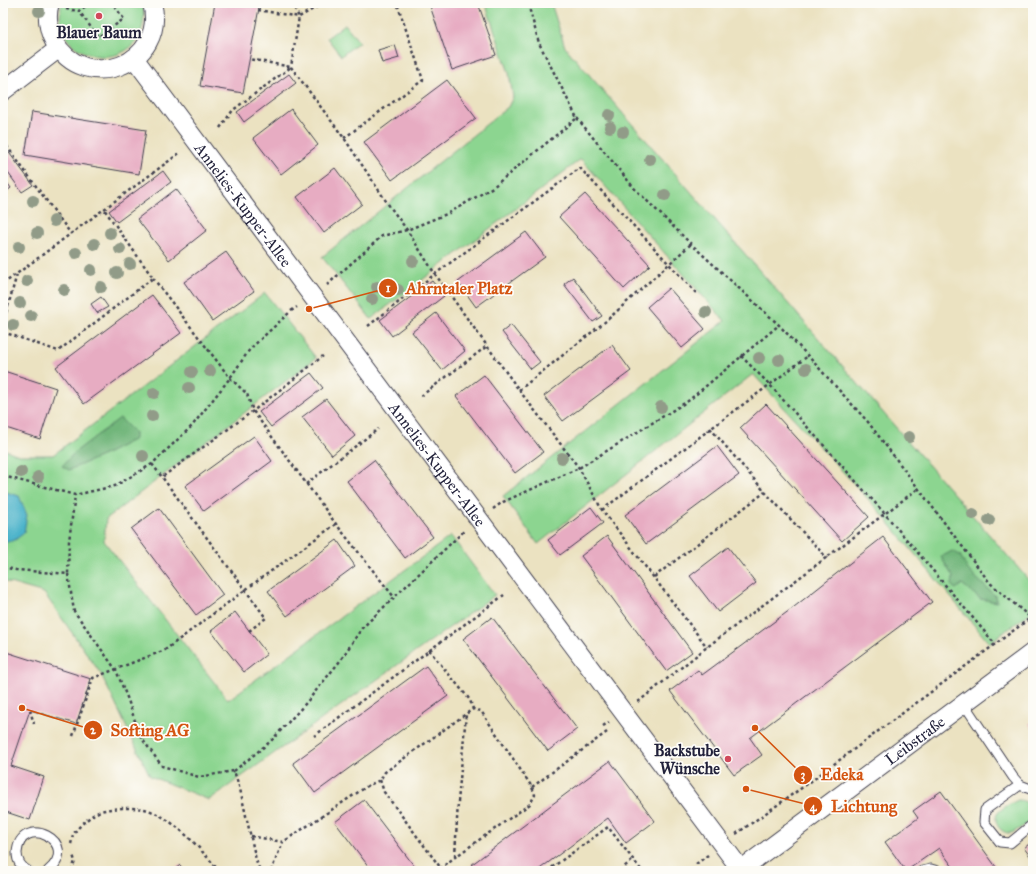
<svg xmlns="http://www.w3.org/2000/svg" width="1036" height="874" font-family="'IM FELL Great Primer',serif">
  <rect width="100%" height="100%" fill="#fdfcf7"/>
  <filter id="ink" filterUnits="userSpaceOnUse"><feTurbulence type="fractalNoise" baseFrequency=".025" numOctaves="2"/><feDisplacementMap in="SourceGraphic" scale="8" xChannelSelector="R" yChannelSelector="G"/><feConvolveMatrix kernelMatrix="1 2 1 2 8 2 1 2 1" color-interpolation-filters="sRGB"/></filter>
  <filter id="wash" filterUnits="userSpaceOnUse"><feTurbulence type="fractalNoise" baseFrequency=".012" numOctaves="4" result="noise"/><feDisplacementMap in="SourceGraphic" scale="16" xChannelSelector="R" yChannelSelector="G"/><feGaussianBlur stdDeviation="0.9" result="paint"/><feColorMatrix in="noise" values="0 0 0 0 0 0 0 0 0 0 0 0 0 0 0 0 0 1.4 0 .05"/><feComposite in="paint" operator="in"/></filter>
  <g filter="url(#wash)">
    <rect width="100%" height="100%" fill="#ebe2c1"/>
    <g fill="#8cd590" stroke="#577c66">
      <path d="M62,3H143C155,81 44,67 62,3Z"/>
      <path d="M485,3H551L565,47L1033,585V611L989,643L879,511L753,374L538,544L503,496L725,321L581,159L371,319L322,257L508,107L513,97L509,73Z"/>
      <path d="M345,24L359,42L341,56L327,38Z"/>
      <path d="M265,293L316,358L106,519L104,541L228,700L451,536L495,595L209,800L150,776L101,674L44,593L3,581V449L19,455H53Z"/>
      <path d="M1018,800C1027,800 1036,808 1032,818C1029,823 1017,831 1011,833C1001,834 993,823 997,814C1001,808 1012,803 1018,800Z"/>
    </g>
    <g fill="#71b67a" stroke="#4a6c5a">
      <path d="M120,418L135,433V439L104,455L69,470L62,466L75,452Z"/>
      <path d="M952,551L960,555L968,570L996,597L997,602L980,599L962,584L956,589L952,586L953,577L941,557Z"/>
    </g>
    <path fill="#4bb3ca" stroke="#366a82" d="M3,491L19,496L27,515L24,533L15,540L3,543Z"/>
    <g id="blocks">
      <g fill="#e7acc2">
        <path d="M215,3H260L243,93L200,86Z"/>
        <path d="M296,3H312L300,9Z"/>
        <path d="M429,3H478L496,55L452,70Z"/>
        <path d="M395,45L399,58L382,63L378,50Z"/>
        <path d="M289,74L296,83L244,122L237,112Z"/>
        <path d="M447,80L476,118L392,180L364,142Z"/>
        <path d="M291,109L318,145L281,174L253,138Z"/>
        <path d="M32,112L146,130L139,174L25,155Z"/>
        <path d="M4,146L33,185L22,192L3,166Z"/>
        <path d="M335,168L362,204L324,233L297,197Z"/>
        <path d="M163,171L171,182L117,222L109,211Z"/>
        <path d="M3,177L11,188L3,194Z"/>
        <path d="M176,189L207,230L169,260L137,219Z"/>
        <path d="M585,194L650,265L624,289L559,217Z"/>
        <path d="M526,232L545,257L476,307L458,282Z"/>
        <path d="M226,252L254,291L212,321L184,282Z"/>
        <path d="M573,277L602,316L593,322L564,284Z"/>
        <path d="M432,281L444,296L392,336L380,320Z"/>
        <path d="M669,288L705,329L682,348L647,307Z"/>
        <path d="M152,295L181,333L84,404L56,367Z"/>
        <path d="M101,297L108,307L97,313L91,304Z"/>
        <path d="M436,313L465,351L442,370L412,332Z"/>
        <path d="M511,325L540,362L531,369L502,332Z"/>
        <path d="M612,345L631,371L563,421L544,396Z"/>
        <path d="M4,371L56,388L40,439L3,427Z"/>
        <path d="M311,373L323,388L271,427L259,412Z"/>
        <path d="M484,375L543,452L515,473L456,396Z"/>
        <path d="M326,399L355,436L332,455L302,417Z"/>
        <path d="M766,404L869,517L842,541L740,428Z"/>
        <path d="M254,436L272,461L204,511L185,486Z"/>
        <path d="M717,446L739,475L646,544L625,515Z"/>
        <path d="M374,460L433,537L405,558L347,481Z"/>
        <path d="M591,507L603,523L560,555L548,540Z"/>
        <path d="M159,508L223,595L196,615L131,529Z"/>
        <path d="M607,536L692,652L666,671L581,556Z"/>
        <path d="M883,537L932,602L750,738L762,755L734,775L670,691L698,670L702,675L794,607Z"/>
        <path d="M337,540L355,566L287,616L268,591Z"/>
        <path d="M728,547L756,583L718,612L690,576Z"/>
        <path d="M235,612L267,654L244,672L211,631Z"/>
        <path d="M492,617L577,729L548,751L463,639Z"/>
        <path d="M3,651L91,679L76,724L30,710L11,766L44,777L30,820L3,811Z"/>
        <path d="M426,666L448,696L315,793L293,763Z"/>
        <path d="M1033,721V729L1029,724Z"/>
        <path d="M610,761L655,821L626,843L608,818L537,871H476L471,865Z"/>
        <path d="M941,791L999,871H956L939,848L906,871L885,842L918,818L913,811Z"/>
        <path d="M364,800L418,871H372L335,822Z"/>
        <path d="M1033,841V860L1024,848Z"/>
        <path d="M180,865L185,871H173Z"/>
        <path d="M1009,867L1012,871H1003Z"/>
      </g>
    </g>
  </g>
  <g filter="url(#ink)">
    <use href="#blocks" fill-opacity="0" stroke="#403f4f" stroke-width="1"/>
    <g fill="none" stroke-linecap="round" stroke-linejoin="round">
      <g stroke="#403f4f" stroke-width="11">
        <g id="service">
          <path d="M964,704L1013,777L1020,785L1033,790"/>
          <path d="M1020,785L985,810L984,822L1000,842L1010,843L1033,824"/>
          <path d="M28,871C21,867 17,861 17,853C20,812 83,842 48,871"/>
          <path d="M922,871L931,869L938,871"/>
        </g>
      </g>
      <g stroke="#403f4f" stroke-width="20">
        <g id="minor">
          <path d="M50,3C46,15 48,30 54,41C85,96 168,64 152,3"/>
          <path id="s1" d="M134,58L742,871"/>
          <path d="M3,91L58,49"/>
          <path id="s2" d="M739,871L1033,652"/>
        </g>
      </g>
      <g stroke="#403f4f" stroke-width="2.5" stroke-dasharray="3 3" stroke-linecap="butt">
        <path d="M90,3L79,11L98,37L124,19L112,3"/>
        <path d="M292,3L299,17L291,67L344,138L388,204L407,230L435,274L519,390L579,468L602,510L707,647"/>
        <path d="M66,9L79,11"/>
        <path d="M258,10L299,17L324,3"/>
        <path d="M577,118L634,188L691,244L779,325L808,356L868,422L990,583L1031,618"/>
        <path d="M220,128L233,110L291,67L249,59"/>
        <path d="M344,138L423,80L397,3"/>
        <path d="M3,141L71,234"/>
        <path d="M153,278L230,378L247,394L253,411L336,524L394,597"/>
        <path d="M3,284L181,152"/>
        <path d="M327,285L382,236L407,230L449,213L493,187L577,118L539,43L530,11L526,3"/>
        <path d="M3,324L17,274"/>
        <path d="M368,326L435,274L580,168L696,293"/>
        <path d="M3,332L58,351L153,278L104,209"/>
        <path d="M741,356L769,384L885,514L995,644"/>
        <path d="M519,390L606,321L691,244"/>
        <path d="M421,396L487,346"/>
        <path d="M710,428L765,492L827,558"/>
        <path d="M152,464L162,477"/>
        <path d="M3,476L75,495L115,486L152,464L192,426L230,378L250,349L291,311L297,307"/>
        <path d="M306,484L378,429"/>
        <path d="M493,509L503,502L579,468L688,401L779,325"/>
        <path d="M602,510L808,356"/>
        <path d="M3,567L16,570L68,574L69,541L75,495"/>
        <path d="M68,574L74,611L116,670L128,700L140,736L162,766L199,777L234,771L240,789L256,860L260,871"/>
        <path d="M654,577L765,492"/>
        <path d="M249,631L266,618L162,477L253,411L323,356"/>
        <path d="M429,650L470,700L473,709"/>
        <path d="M638,702L707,647L919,488"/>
        <path d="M30,710L34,724"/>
        <path d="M603,726L609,722"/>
        <path d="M73,736L93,678L165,650L245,590L336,524"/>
        <path d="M314,736L504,595"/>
        <path d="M234,771L271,741L306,703L340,661L362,628L465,530"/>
        <path d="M380,780L384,792L443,871"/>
        <path d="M532,787L607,732"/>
        <path d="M736,834L810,782L1033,616"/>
        <path d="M251,836L283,842L369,785L380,780L385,772L473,709L481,711L532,787L535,795L530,804L455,857L441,868"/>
        <path d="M71,844C72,841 72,837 73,835C77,828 86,820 93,815C102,809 111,809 122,808C129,808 137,808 144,809C171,815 202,850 219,871"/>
        <path d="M455,856L458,802L466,714"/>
        <path d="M696,864L708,855"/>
        <path d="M72,871L75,861L73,855"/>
        <path d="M271,871L283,842"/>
        <path d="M547,871L608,827L642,871"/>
        <path d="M627,871L624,867L633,860"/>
      </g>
      <use href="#service" stroke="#fff" stroke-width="9"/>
      <use href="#minor" stroke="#fff" stroke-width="18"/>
    </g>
    <g fill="#919b88">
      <circle cx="39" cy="11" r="6"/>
      <circle cx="609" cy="115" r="6"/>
      <circle cx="610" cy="127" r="6"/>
      <circle cx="623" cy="132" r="6"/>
      <circle cx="650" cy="159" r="6"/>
      <circle cx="665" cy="195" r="6"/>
      <circle cx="33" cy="201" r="6"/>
      <circle cx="54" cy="221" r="6"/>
      <circle cx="37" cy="233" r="6"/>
      <circle cx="110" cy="233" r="6"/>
      <circle cx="94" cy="244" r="6"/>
      <circle cx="19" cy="247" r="6"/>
      <circle cx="120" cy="249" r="6"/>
      <circle cx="76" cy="253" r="6"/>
      <circle cx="413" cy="261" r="6"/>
      <circle cx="130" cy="264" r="6"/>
      <circle cx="91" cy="270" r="6"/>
      <circle cx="117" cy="273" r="6"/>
      <circle cx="27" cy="281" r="6"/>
      <circle cx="101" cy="287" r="6"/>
      <circle cx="377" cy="287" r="6"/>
      <circle cx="64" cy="290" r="6"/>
      <circle cx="398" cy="290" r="6"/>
      <circle cx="372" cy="299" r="6"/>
      <circle cx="20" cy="303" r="6"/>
      <circle cx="706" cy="312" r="6"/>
      <circle cx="31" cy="316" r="6"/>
      <circle cx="13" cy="325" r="6"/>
      <circle cx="759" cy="358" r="6"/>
      <circle cx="779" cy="360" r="6"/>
      <circle cx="806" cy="369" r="6"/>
      <circle cx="210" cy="371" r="6"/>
      <circle cx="192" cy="372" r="6"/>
      <circle cx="189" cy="388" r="6"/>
      <circle cx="154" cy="393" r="6"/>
      <circle cx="661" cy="407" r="6"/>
      <circle cx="152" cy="416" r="6"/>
      <circle cx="909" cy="437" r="6"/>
      <circle cx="143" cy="456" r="6"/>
      <circle cx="562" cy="458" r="6"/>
      <circle cx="21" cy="472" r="6"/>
      <circle cx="38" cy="477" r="6"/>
      <circle cx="973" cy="514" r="6"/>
      <circle cx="989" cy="520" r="6"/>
    </g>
  </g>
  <g fill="#d1495b" stroke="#fdfcf7" stroke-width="1.5">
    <circle cx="99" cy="16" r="4"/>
    <circle cx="728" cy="759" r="4"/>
  </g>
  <g text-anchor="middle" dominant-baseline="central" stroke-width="3.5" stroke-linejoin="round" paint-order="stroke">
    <g font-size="16" font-weight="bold" fill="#22223b" stroke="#fdfcf7">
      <text x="99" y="32">Blauer Baum</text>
      <text x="720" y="750" text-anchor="end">Backstube<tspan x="720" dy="18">Wünsche</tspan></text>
    </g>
    <g font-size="16" fill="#22223b" stroke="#fdfcf7">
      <text stroke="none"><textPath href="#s1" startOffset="183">Annelies-Kupper-Allee</textPath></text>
      <text stroke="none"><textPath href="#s1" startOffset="507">Annelies-Kupper-Allee</textPath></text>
      <text stroke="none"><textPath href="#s2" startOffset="219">Leibstraße</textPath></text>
    </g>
  </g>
  <path fill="none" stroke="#d45411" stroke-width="1.5" d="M309 309L388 288M22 708L93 730M755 728L803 775M746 789L813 806"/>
  <g fill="#d45411" stroke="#fdfcf7" stroke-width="1.5">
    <circle cx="309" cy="309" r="4"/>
    <circle cx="22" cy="708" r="4"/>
    <circle cx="755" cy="728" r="4"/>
    <circle cx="746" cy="789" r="4"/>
    <circle cx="388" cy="288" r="10"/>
    <circle cx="93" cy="730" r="10"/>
    <circle cx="803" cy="775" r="10"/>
    <circle cx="813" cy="806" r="10"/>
  </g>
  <g font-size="12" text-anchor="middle" font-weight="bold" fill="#fff">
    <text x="388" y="292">1</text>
    <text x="93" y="734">2</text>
    <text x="803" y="779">3</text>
    <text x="813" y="811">4</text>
  </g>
  <g font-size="17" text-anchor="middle" font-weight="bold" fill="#d45411" stroke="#fdfcf7" stroke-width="3.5" stroke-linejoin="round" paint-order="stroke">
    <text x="459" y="294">Ahrntaler Platz</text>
    <text x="150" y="736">Softing AG</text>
    <text x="842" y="780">Edeka</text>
    <text x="864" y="812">Lichtung</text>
  </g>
  <rect width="1036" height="874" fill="none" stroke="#fdfcf7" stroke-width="16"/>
</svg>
